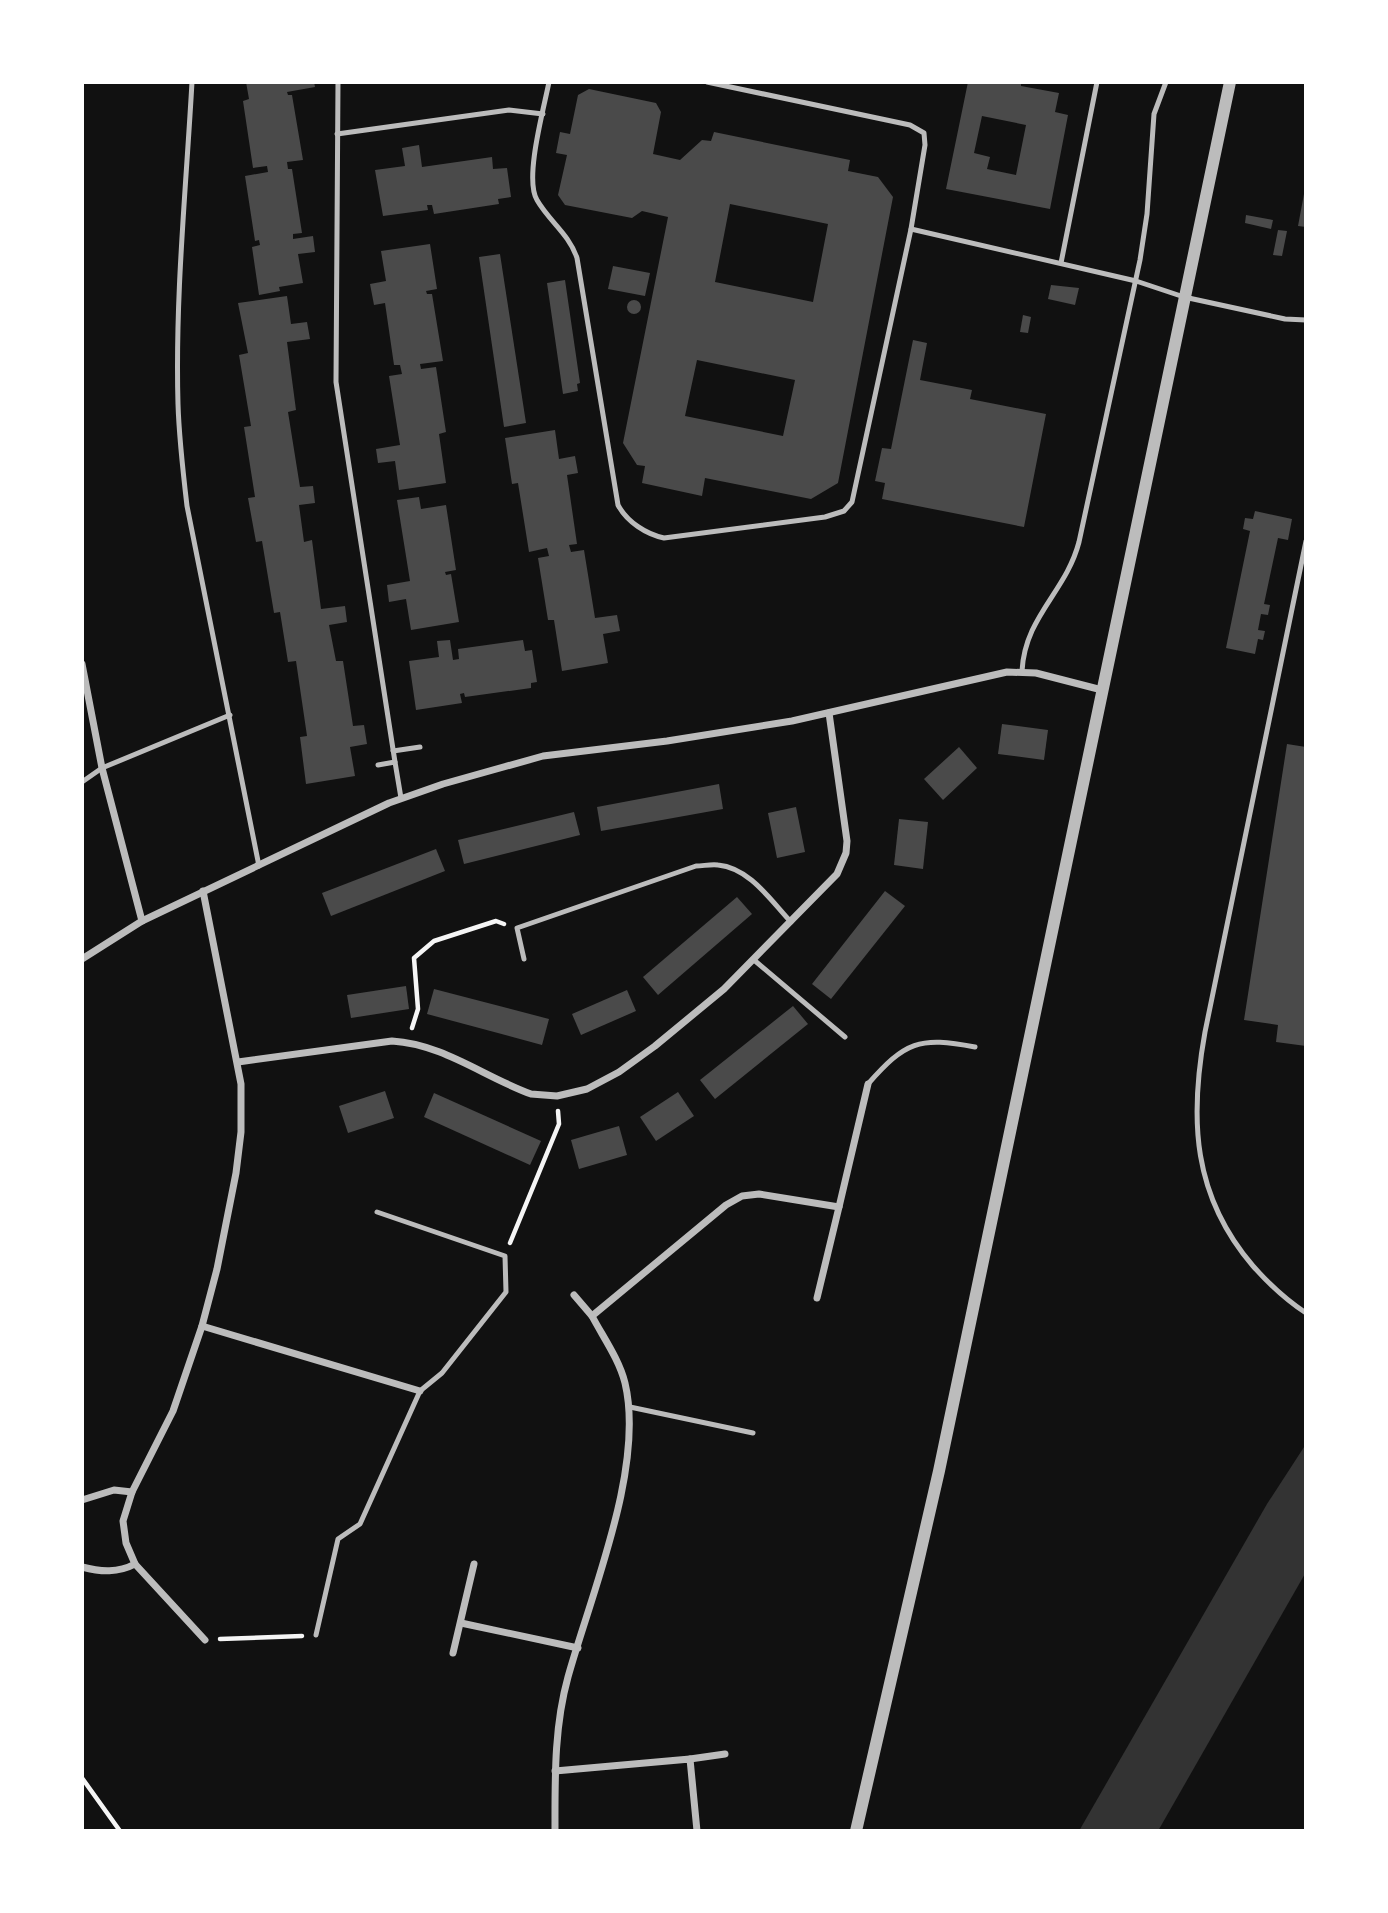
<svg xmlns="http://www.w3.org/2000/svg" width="1388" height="1913" font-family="Quicksand,sans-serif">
  <rect width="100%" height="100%" fill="#111"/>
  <path fill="#333" d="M1306,1444V1572L1158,1831H1079L1267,1504Z"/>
  <g fill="#4a4a4a" fill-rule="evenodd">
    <path d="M246,82H314L315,87L287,92L288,95H292L303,160L287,162L288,169H292L302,233L293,234V239L313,236L315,252L298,254L303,283L279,287L280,291L259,295L252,247L260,245L259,240L255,241L245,176L268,172L267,166L253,168L243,101L249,99Z"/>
    <path d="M968,82H1021V86L1059,93L1055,112L1068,115L1050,209L946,189ZM982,116L1026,125L1016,175L987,169L990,157L974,153Z"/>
    <path d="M589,89L656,103L661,112L653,154L680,160L702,140L711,141L714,132L850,160L848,171L878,177L893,197L838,483L811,499L705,478L702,496L642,483L645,466L637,465L623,443L668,217L642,211L632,218L565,205L558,195L567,155L556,153L560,132L570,134L578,95ZM730,204L828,224L813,302L715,282ZM697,360L795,380L783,436L685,416Z"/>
    <path d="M419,145L422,167L492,157L493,169L507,168L511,197L498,199L499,204L434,214L432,205H427L428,210L383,216L375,170L405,166L402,148Z"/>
    <path d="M1304,194H1306V227L1298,226Z"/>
    <path d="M1246,215L1273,220L1271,229L1245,223Z"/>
    <path d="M1278,230L1287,231L1282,256L1273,255Z"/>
    <path d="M430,244L437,289L426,291L427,294H432L443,361L420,364L421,369L436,367L446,432L439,434L446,483L399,490L395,461L378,463L376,449L400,445L389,376L402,374L400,365H394L385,303L374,305L370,284L386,281L381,251Z"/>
    <path d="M500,254L526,423L504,427L479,257Z"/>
    <path d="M613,266L650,273L645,296L608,289Z"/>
    <path d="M565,280L580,383L577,384L578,391L563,394L547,283Z"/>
    <path d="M1051,285L1079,288L1075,305L1048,299Z"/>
    <path d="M287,296L291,324L307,322L310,339L287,342L296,410L288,412L300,487L313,486L315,503L299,505L304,542L312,540L321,609L345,606L347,622L329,625L336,661H343L353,726L364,725L367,744L350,747L355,776L306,784L300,737L307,736L296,661L288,662L280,612L274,613L262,541L256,542L248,498L255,497L244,427L251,426L239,355L248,353L238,303Z"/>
    <circle cx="634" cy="307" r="7"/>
    <path d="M1023,315L1031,317L1028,333L1020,332Z"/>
    <path d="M913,340L927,343L920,380L972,390L970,399L1046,414L1024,527L882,499L885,483L875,481L882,448L891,449Z"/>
    <path d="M555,430L559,459L575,456L578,473L567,475L577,544L569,545L571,552L584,550L595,618L617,615L620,631L603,634L608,663L562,671L554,620H548L538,558L549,556L547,548L529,552L518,483L512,484L505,438Z"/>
    <path d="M419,497L421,509L446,505L456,570L445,572L446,575L451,574L459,622L411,630L406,599L389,602L387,585L410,581L397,500Z"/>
    <path d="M1255,511L1292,519L1288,540L1278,538L1264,604L1270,605L1268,615L1261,614L1258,630L1265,631L1263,640L1258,639L1255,654L1226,648L1250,531L1243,529L1245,518L1253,519Z"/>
    <path d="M450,640L453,660L459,659L458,649L523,640L525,651L532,650L537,682L531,683V688L465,697L464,693L460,694L462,703L416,710L409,661L439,657L437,641Z"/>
    <path d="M1002,724L1048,730L1044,760L998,754Z"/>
    <path d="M1287,744L1306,747V1046L1276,1042L1278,1025L1244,1020Z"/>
    <path d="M959,747L977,768L943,800L924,779Z"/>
    <path d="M719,784L723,809L601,831L597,807Z"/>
    <path d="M796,807L805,852L777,858L768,813Z"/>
    <path d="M574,812L580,835L464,864L458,840Z"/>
    <path d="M899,819L928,822L923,869L894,865Z"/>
    <path d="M436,849L445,871L331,916L322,893Z"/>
    <path d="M885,891L905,906L831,999L812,984Z"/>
    <path d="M737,897L752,914L658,995L643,977Z"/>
    <path d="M406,986L409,1009L351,1018L347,995Z"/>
    <path d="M434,989L549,1019L542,1045L427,1014Z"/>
    <path d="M627,990L636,1011L581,1035L572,1014Z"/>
    <path d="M793,1006L808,1024L715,1099L700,1080Z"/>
    <path d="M385,1091L394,1118L348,1133L339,1106Z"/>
    <path d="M678,1092L694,1116L656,1141L640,1117Z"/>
    <path d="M434,1093L541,1141L530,1165L424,1117Z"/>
    <path d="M619,1126L627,1155L579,1169L571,1140Z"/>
  </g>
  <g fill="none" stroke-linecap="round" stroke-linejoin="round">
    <g stroke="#f5f5f5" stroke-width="4.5">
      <path d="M412,1028L418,1009L414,958L434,941L496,921L504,924"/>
      <path d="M510,1243L559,1124L558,1111"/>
      <path d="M220,1639L302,1636"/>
      <path d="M82,1778L120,1831"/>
    </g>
    <g stroke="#bcbcbc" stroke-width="5">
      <path d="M192,82C186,189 175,297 178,404C179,438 183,472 187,506L259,866"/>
      <path d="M338,82L336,382L395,762L378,765"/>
      <path d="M549,82C544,108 524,179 537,200C549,221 569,234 577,258L618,505C627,522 646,534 664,538L825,517L844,511L852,502L911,229L925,145L924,133L910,125L707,82"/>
      <path d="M337,134L509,110L543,114"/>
      <path d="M911,229L1136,281L1184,297L1285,319L1306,320"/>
      <path d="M1061,263L1097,82"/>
      <path d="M1306,541L1205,1032C1189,1120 1193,1196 1253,1266C1269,1284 1286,1300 1306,1313"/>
      <path d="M1022,671C1025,616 1066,592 1079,542L1140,260L1147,214L1154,114L1166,82"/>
      <path d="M393,751L420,747"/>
      <path d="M395,762L401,798"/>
      <path d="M82,782L102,768L230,715"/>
      <path d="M524,959L517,928L696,866C703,866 711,864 718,865C750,868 771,901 791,922"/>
      <path d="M754,960L845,1037"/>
      <path d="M868,1084C905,1042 919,1036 975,1047"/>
      <path d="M630,1407L753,1433"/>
      <path d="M316,1635L338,1539L360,1524L420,1391L442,1373L506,1292L505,1256L377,1212"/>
    </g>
    <g stroke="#bcbcbc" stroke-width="7">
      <path d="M82,664L102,768L142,921"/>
      <path d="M203,891L241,1084V1132L236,1173L217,1269L202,1326L173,1411L132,1492L123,1521L126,1543L135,1564L205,1640"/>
      <path d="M82,959L142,921L389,803L443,784L543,756L667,741L792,721L1007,672L1036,673L1102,690"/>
      <path d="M238,1062L392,1041C443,1044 484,1077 531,1094L557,1096L587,1089L619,1072L655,1046L724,989L837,874L846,853L847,841L829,713"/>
      <path d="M574,1295L592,1316"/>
      <path d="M817,1298L839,1207"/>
      <path d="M202,1326L420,1391"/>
      <path d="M82,1500L114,1490L132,1492"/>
      <path d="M82,1567C101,1572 118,1573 135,1564"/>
      <path d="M461,1623L578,1648"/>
      <path d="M453,1653L474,1564"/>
      <path d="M690,1759L725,1754"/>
      <path d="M555,1771L690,1759L697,1831"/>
      <path d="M555,1831C555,1779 554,1727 568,1677C591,1594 645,1467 625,1383C619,1359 603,1337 592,1316L726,1205L742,1196L759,1194L839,1207L868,1084"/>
    </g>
    <path stroke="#bcbcbc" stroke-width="12" d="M856,1831L939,1471L1230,82"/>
  </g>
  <rect width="1388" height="1913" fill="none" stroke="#ffffff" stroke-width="168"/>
</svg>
